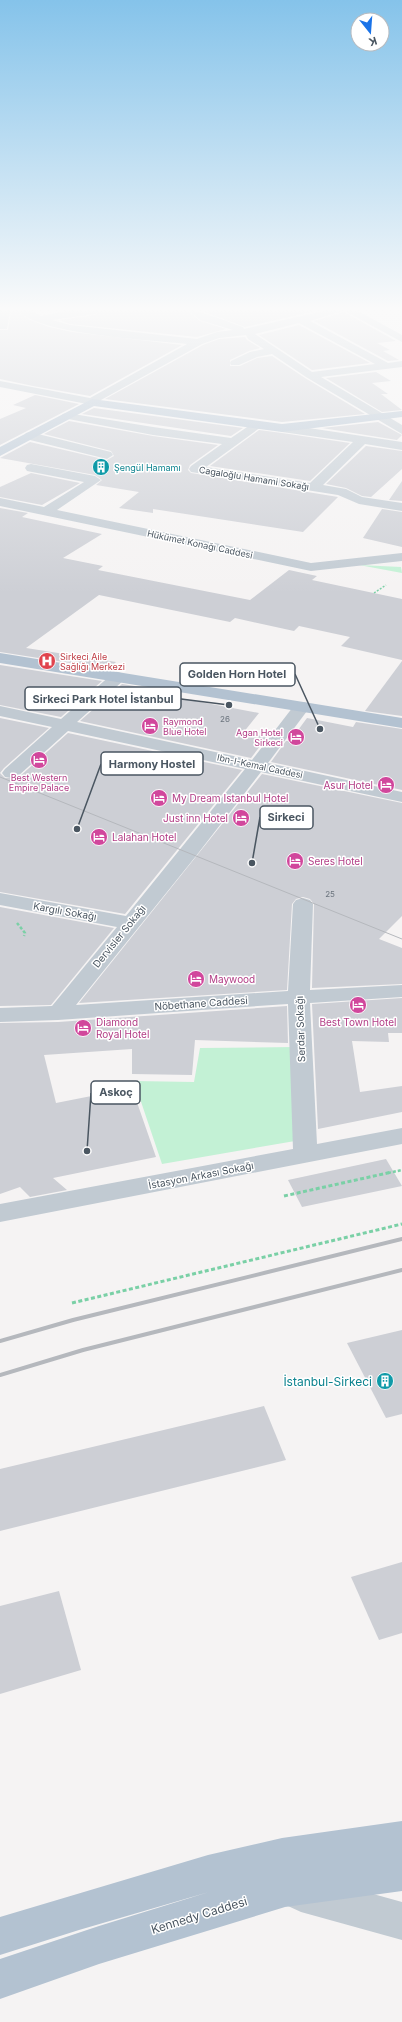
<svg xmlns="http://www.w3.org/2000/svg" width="402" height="2022" font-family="Inter,sans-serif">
  <rect width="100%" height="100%" fill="#f5f3f3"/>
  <g fill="#c3f1d5">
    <path d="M359,565L401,567L402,573Z"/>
    <path d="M295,1047V1141L162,1164L134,1081L194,1082L200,1048Z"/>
  </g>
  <g fill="#cdcfd5">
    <path d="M11,311H17L30,320L49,327L72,332L182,345L90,396L33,386L0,379V330H8Z"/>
    <path d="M101,311H188L200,321L226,329L197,337L70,324L59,320L95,315Z"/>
    <path d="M202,311H315L245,327Z"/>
    <path d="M344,312L396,341L377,343L390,350L383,351L399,360L388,361L314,321Z"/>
    <path d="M299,325L370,363L312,370L259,335Z"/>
    <path d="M245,337L247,340L260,348L249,351L230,360V366H240L257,358L272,356L305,378L365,414L282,422L105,399L203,345L219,339Z"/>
    <path d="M376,372L391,381L372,383L388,394H381L402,410L382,412L326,378Z"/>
    <path d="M35,395L79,404L0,445V419L26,408L13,405Z"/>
    <path d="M94,408L243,428L231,436L82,414Z"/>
    <path d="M69,421L153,436L218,445L190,465L188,470L191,473L338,497L303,532L153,509V513L119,508L139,492L96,485L102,480L95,475L0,458L30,442L107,460L114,456L111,451L44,434Z"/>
    <path d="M378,422L402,435L397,440L322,428Z"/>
    <path d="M259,430L282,433L350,443L310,481L210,466Z"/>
    <path d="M366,446L402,451V469L371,497L362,496L346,488L326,484Z"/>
    <path d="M31,473L80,483L42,505L0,497V487Z"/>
    <path d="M402,481V501L389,500Z"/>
    <path d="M0,508L28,513L22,517L102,534L63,558L103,566L98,570L250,600L289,570L317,576L312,580L402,599V660L341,646L350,637L299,626L294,631L235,618L230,622L99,595L26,648L116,662L109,669L0,652Z"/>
    <path d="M382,509L402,512V547L363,538Z"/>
    <path d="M402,661V716L365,711Z"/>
    <path d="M0,665L102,681L61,717L0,705Z"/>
    <path d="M122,684L172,692L169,696L259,713L243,733L267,737L251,758L80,721Z"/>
    <path d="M0,718L49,728L4,768L0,773L5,778H18L68,733L242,770L125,914L0,892Z"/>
    <path d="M307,718L353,727L356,722L402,729V790L271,762L286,741H290Z"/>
    <path d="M262,774L402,803V916L379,939L402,948V984L312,988L314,904L310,899L303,897L296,899L292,904L287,990L79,1003Z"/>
    <path d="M0,907L114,928L51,1005L0,1006Z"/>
    <path d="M402,998V1033H388L389,1042L352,1041L360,1092L402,1086V1112L318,1129L312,1004Z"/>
    <path d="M287,1006L288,1043L195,1040L192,1075L132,1074V1049L44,1055L56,1103L132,1088L156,1157L53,1178L67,1190L30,1197L20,1187L0,1194V1023L58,1022Z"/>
    <path d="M386,1159L402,1186L302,1207L288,1180Z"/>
    <path d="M402,1330V1414L386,1418L347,1343Z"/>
    <path d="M264,1406L286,1460L0,1531V1469Z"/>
    <path d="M402,1562V1633L379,1640L351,1577Z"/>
    <path d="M59,1591L81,1670L0,1694V1606Z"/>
  </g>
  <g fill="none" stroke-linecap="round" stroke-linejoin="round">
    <path stroke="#7ad0a6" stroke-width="1.5" stroke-dasharray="2 1.5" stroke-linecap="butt" d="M374,593L386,585"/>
    <g stroke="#7ad0a6" stroke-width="2.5" stroke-dasharray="3 2" stroke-linecap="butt">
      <path d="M17,923L25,933L24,936"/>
      <path d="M388,1173L402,1170"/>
    </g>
    <g stroke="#7ad0a6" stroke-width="3" stroke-dasharray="4 2.5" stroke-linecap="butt">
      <path d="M284,1196L392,1172"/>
      <path d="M72,1303L402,1224"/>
    </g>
    <g fill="#c1cad2" fill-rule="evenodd">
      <path d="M0,311H10L7,329H0Z"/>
      <path d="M18,311H32L41,316L66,311H100L95,314L52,320L70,325L197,339L217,332L233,330L200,320L189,311C203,311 228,322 243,327L244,329L324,311H343L310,321L388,363L402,361V367L321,377L402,425V434L306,377L272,354L257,357L239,365H231L230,363L231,361L250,352L264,349L248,339L246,335L219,338L202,344L92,405L0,387V381L90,398L187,344C152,340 42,335 18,311ZM299,323L375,364L312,372L255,334Z"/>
      <path d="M345,311H358L402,335V342Z"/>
      <path d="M67,413L153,427L231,438L253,423H261L263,425L261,427L206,467L310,483L353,442L282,432L278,430L276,428L278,426L282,424L402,442V450L365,444L323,485L346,489L362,497L402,503V511L359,504L338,495L191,472L189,469L191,466L222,444L153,435L63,418L61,416L63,414Z"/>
      <path d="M30,432L111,452L113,455L107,459L26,439L24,436L26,433Z"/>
      <path d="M31,464L95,476L101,480L57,510L311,563L402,553V561L311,571L0,506V498L44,507L84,482L27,471L25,468L27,465Z"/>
      <path d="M118,672L124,674L126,677L124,680L77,722L252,760L296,703L302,702L308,703L310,707L268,763L402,792V802L261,772L196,856L76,1005L288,991L293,904L296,900L303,898L310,900L313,904L310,990L402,985V997L310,1003L317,1144L402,1128V1144L0,1222V1204L293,1149L288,1004L58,1020L0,1022V1008L52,1006L117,927L0,905V893L126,916L245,769L68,731L17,777L11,778L5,777L2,773L5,769L52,727L0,716V706L61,719L112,674Z"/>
      <path d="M301,1874L402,1902V1940L301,1912L288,1906L282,1893L288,1880Z"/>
    </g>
    <g fill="#b3c2d1" fill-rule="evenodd">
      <path d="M92,399L282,424L402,411V417L282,432L94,406L0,456V447Z"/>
      <path d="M0,653L402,718V728L0,663Z"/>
      <path d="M402,1821V1891L285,1907L99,1964L0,1999V1959L99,1926L209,1892L79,1930L0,1955V1917L208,1855L282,1838Z"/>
    </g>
    <path stroke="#b5b8bd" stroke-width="1" d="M0,777L402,939"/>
    <g stroke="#b5b8bd" stroke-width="4">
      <path d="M0,1341L73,1320L402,1239"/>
      <path d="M0,1375L83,1350L402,1270"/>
    </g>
  </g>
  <linearGradient id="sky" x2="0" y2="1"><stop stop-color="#85c3ea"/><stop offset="0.52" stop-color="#fafafa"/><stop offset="1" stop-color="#fafafa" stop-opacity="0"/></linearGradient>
  <rect width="402" height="594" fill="url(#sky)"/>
  <defs>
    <g id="building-disc" transform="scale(0.9)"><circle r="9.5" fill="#0f9aa8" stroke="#fff"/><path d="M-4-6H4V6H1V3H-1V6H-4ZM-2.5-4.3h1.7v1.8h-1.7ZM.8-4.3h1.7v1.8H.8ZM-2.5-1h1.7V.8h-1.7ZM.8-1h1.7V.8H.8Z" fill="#fff"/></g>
    <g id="hospital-disc" transform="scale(0.9)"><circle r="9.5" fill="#e0444e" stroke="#fff"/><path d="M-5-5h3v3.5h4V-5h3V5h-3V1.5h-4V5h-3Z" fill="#fff"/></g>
    <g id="hotel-disc" transform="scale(0.9)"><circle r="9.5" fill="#d1479c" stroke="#fff"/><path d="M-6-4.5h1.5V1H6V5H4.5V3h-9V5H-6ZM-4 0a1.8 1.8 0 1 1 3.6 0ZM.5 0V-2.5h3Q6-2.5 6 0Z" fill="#fff"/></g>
  </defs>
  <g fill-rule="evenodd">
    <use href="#building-disc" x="101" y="467"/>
    <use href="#hospital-disc" x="47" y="661"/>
    <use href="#hotel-disc" x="150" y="726"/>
    <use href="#hotel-disc" x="296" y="737"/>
    <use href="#hotel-disc" x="39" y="760"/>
    <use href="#hotel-disc" x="386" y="785"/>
    <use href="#hotel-disc" x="159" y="798"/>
    <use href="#hotel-disc" x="241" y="818"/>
    <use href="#hotel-disc" x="99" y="837"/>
    <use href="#hotel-disc" x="295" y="861"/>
    <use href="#hotel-disc" x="196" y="979"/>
    <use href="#hotel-disc" x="358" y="1005"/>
    <use href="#hotel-disc" x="83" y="1028"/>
    <use href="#building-disc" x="385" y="1381"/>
  </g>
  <g text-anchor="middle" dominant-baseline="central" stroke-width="3" stroke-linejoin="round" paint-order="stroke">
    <g font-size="8" fill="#6b747e">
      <text x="225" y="719">26</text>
      <text x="330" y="894">25</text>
    </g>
    <g font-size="9" fill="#0d838f" stroke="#fff" text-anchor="start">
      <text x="114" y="467">Şengül Hamamı</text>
    </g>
    <g font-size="9" fill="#4a5661" stroke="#fff">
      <text transform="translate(254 478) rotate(9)">Cagaloğlu Hamami Sokağı</text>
      <text transform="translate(200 544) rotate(12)">Hükümet Konağı Caddesi</text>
      <text transform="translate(260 766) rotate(12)">Ibn-I-Kemal Caddesi</text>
    </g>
    <g font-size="9" fill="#be3a42" stroke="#fff" text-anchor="start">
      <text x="60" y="656">Sirkeci Aile<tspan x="60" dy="10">Sağlığı Merkezi</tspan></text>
    </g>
    <g font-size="9" fill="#b23c85" stroke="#fff" text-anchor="start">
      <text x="163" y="721">Raymond<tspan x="163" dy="10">Blue Hotel</tspan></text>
      <text x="283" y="732" text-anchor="end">Agan Hotel<tspan x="283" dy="10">Sirkeci</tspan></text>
      <text x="39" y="777" text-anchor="middle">Best Western<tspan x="39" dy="10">Empire Palace</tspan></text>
    </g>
    <g font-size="10" fill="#b23c85" stroke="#fff" text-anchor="start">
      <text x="373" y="785" text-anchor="end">Asur Hotel</text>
      <text x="172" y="798">My Dream Istanbul Hotel</text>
      <text x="228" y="818" text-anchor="end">Just inn Hotel</text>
      <text x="112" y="837">Lalahan Hotel</text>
      <text x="308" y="861">Seres Hotel</text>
      <text x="209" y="979">Maywood</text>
      <text x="96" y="1022">Diamond<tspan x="96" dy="12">Royal Hotel</tspan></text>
      <text x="358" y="1022" text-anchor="middle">Best Town Hotel</text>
    </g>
    <g font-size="10" fill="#4a5661" stroke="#fff">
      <text transform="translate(65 911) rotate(10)">Kargılı Sokağı</text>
      <text transform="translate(119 936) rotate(-51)">Dervisler Sokağı</text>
      <text transform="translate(201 1003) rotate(-4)">Nöbethane Caddesi</text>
      <text transform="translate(300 1029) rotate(-92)">Serdar Sokağı</text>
      <text transform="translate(201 1175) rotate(-11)">İstasyon Arkası Sokağı</text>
    </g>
    <g font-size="12" fill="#0d838f" stroke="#fff" text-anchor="end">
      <text x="372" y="1381">İstanbul-Sirkeci</text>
    </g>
    <g font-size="12" fill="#4a5661" stroke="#fff">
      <text transform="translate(199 1915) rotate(-17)">Kennedy Caddesi</text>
    </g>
  </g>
  <path fill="none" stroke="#4a5661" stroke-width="1.5" d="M320 729L295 674M229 705L181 699M77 829L101 764M252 863L260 817M87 1151L91 1093"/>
  <g fill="#4a5661" stroke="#fff" stroke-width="1.5">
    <circle cx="320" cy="729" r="4"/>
    <circle cx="229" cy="705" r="4"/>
    <circle cx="77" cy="829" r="4"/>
    <circle cx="252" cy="863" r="4"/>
    <circle cx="87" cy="1151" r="4"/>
  </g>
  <g fill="#fff" stroke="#4a5661" stroke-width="1.5">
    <rect x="180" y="663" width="115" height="23" rx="4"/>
    <rect x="25" y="687" width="156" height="23" rx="4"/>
    <rect x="101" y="752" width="102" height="23" rx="4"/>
    <rect x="260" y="806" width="53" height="23" rx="4"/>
    <rect x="91" y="1081" width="49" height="23" rx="4"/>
  </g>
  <g font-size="11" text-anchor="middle" font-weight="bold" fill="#4a5661">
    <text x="237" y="678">Golden Horn Hotel</text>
    <text x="103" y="703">Sirkeci Park Hotel İstanbul</text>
    <text x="152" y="768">Harmony Hostel</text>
    <text x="286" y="821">Sirkeci</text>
    <text x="116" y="1096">Askoç</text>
  </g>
  <g transform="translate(370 32) rotate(163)"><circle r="19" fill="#ffffff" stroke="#b7bbc0"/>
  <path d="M0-3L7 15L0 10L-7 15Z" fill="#1a73e8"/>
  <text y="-6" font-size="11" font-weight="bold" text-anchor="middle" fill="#4a5661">K</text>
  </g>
</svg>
